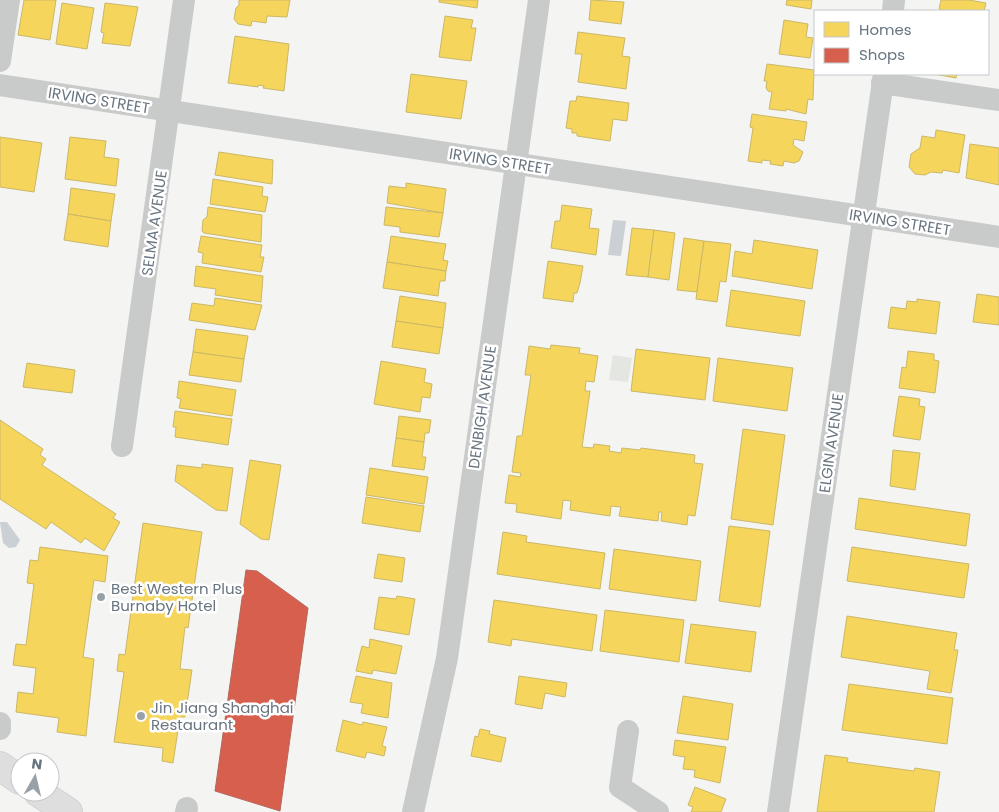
<svg xmlns="http://www.w3.org/2000/svg" width="999" height="812" font-family="Poppins,sans-serif">
  <rect width="100%" height="100%" fill="#f4f4f3"/>
  <path fill="#e4e6e2" d="M613,355L632,358L628,382L609,380Z"/>
  <g fill="#cad0d3">
    <path d="M613,220L626,221L621,256L608,255Z"/>
    <path d="M0,522H7L20,540L16,547L9,548L3,543Z"/>
  </g>
  <g fill="#f6d55c" stroke="#cbb866">
    <path d="M24,0H56L50,40L18,35Z"/>
    <path d="M239,0H290L287,17L267,16L266,23L252,21L251,26L238,24L234,19L236,8L239,5Z"/>
    <path d="M439,0H478L477,8L439,2Z"/>
    <path d="M591,0L624,2L621,24L589,20Z"/>
    <path d="M787,0H812L811,9L786,5Z"/>
    <path d="M941,0H969L986,3L984,11H945L939,9Z"/>
    <path d="M62,3L94,8L87,49L56,44Z"/>
    <path d="M105,3L138,7L130,46L102,43L104,33L101,32Z"/>
    <path d="M445,16L473,20L471,28H476L471,61L439,57Z"/>
    <path d="M784,20L808,24L806,37L813,38L810,58L779,54Z"/>
    <path d="M578,32L625,38L622,56L630,57L626,89L578,82L582,54H575Z"/>
    <path d="M235,36L289,44L284,91L263,88L264,86L258,85V87L228,83Z"/>
    <path d="M767,64L814,70L813,100L808,99L806,114L786,109V111L769,109L772,92L768,91L766,88L767,81H764Z"/>
    <path d="M411,74L467,81L461,119L406,112Z"/>
    <path d="M934,74H962H957L956,78Z"/>
    <path d="M577,96L629,103L627,121L613,119L610,141L577,136V133H572V129L566,128L570,101H576Z"/>
    <path d="M752,114L807,122L804,141L794,139L793,145L803,152L799,161L794,163L784,161L783,166L770,164L771,161L762,160V163L748,161L753,128L750,127Z"/>
    <path d="M936,130L965,135L959,173L943,170L942,173L931,172L925,175L915,174L909,167L911,154L920,148L922,136L935,138Z"/>
    <path d="M0,137L42,143L34,192L0,187Z"/>
    <path d="M70,137L106,141L104,157L119,159L116,186L65,179Z"/>
    <path d="M970,144L999,148V185L966,178Z"/>
    <path d="M219,152L273,160L272,184L215,175Z"/>
    <path d="M213,179L263,187L262,196L268,197L265,212L210,204Z"/>
    <path d="M406,183L446,189L443,213L387,203L389,186L406,188Z"/>
    <path d="M71,188L115,194L111,221L68,214Z"/>
    <path d="M562,205L592,209L589,228L599,229L596,255L551,248L555,221H560Z"/>
    <path d="M208,207L262,215L261,242L204,233L202,231L203,220L207,217Z"/>
    <path d="M386,207L443,213L439,237L400,232V227L384,225Z"/>
    <path d="M68,214L111,221L108,247L64,240Z"/>
    <path d="M632,228L654,230L648,277L626,275Z"/>
    <path d="M654,230L675,233L669,280L648,277Z"/>
    <path d="M201,236L262,245L260,257H264L261,272L202,263L203,253L198,252Z"/>
    <path d="M391,236L446,244L443,260L448,261L446,271L387,262Z"/>
    <path d="M684,238L704,241L697,292L677,290Z"/>
    <path d="M754,240L818,250L812,289L732,276L735,251L752,254Z"/>
    <path d="M704,241L731,244L726,282L720,281L717,302L696,299Z"/>
    <path d="M548,261L583,266L580,283L577,293H574L573,302L543,298Z"/>
    <path d="M387,262L446,271L445,281H440L438,296L383,288Z"/>
    <path d="M196,266L263,276L261,302L215,295L216,289L194,286Z"/>
    <path d="M731,290L805,301L800,336L726,326Z"/>
    <path d="M977,294L999,297V325L973,322Z"/>
    <path d="M400,296L446,303L443,328L396,321Z"/>
    <path d="M215,298L262,305L255,330L189,320L192,303L214,306Z"/>
    <path d="M917,299L940,302L936,334L888,328L891,307L906,309L907,301L917,302Z"/>
    <path d="M396,321L443,328L439,354L392,347Z"/>
    <path d="M196,329L248,336L244,359L193,352Z"/>
    <path d="M551,345L580,348L579,353L598,356L594,382L586,381L585,391H590L582,447L593,448L594,444L610,446L609,451L621,453L622,448L640,450L641,448L695,455L694,463L703,464L695,516L688,515L687,525L661,521L662,512H659L658,521L619,516L621,507L611,506L610,516L570,510L571,501L563,500L561,519L516,512L517,504L505,503L509,475L520,477L521,473L512,472L517,436H522L531,375H525L529,346L550,349Z"/>
    <path d="M636,349L710,358L705,400L631,391Z"/>
    <path d="M908,351L934,354V360L939,361L935,393L899,388L902,367L906,368Z"/>
    <path d="M193,352L244,359L241,382L189,375Z"/>
    <path d="M718,358L793,368L787,411L713,401Z"/>
    <path d="M381,361L426,369L424,382L432,384L430,398L422,397L420,412L374,404Z"/>
    <path d="M27,363L75,370L72,393L23,387Z"/>
    <path d="M179,381L236,390L232,416L179,408L181,399L177,398Z"/>
    <path d="M899,396L920,399L919,406L925,407L920,440L893,436Z"/>
    <path d="M175,411L232,419L228,445L175,437L176,427H173Z"/>
    <path d="M399,416L431,420L429,433H425L424,442L396,438Z"/>
    <path d="M0,420L43,449L40,455L46,459L42,465L116,514L113,518L120,522L104,551L85,538L81,543L51,522L46,529L0,499Z"/>
    <path d="M743,429L785,435L773,525L731,519Z"/>
    <path d="M396,438L424,442L422,457H426L424,470L392,466Z"/>
    <path d="M893,450L920,453L915,490L890,486Z"/>
    <path d="M250,460L281,465L269,540L261,539L240,524Z"/>
    <path d="M202,464L233,468L227,511L216,510L175,481L177,465L202,468Z"/>
    <path d="M370,468L428,477L424,504L366,495Z"/>
    <path d="M366,497L424,506L420,532L362,523Z"/>
    <path d="M859,498L970,514L966,546L855,529Z"/>
    <path d="M143,523L202,532L188,628L185,627L180,669L192,670L185,717H180L173,763L162,761L163,748L114,742L124,672L117,671L119,654L125,655Z"/>
    <path d="M729,526L770,531L760,607L719,601Z"/>
    <path d="M503,532L527,536L526,542L605,553L600,589L497,574Z"/>
    <path d="M40,547L108,556L105,582L94,580L83,657L94,659L86,736L57,732L59,718L16,712L18,692L33,694L36,668L13,665L16,644L26,645L34,584L27,583L30,560L38,561Z"/>
    <path d="M852,547L969,564L964,598L847,581Z"/>
    <path d="M614,549L701,561L696,601L609,589Z"/>
    <path d="M378,554L405,558L402,582L374,578Z"/>
    <path d="M397,596L415,599L409,635L374,629L379,597L396,599Z"/>
    <path d="M494,600L597,615L592,651L512,639L511,646L488,642Z"/>
    <path d="M605,610L684,620L679,662L600,651Z"/>
    <path d="M847,616L957,633L954,650H958L951,693L927,689L930,671L841,657Z"/>
    <path d="M691,624L756,632L751,672L685,663Z"/>
    <path d="M370,639L402,646L396,674L373,670L372,674L356,671L362,646L369,648Z"/>
    <path d="M356,676L392,683L388,718L361,713L363,704L350,702Z"/>
    <path d="M519,676L567,683L565,697L545,693L542,709L515,704Z"/>
    <path d="M849,684L953,698L947,744L842,730Z"/>
    <path d="M683,696L733,704L728,740L677,733Z"/>
    <path d="M343,720L362,725L363,722L387,727L382,746L386,747L384,756L367,752L365,758L336,751Z"/>
    <path d="M480,729L490,731L489,734L506,738L501,762L471,756L475,736L478,737Z"/>
    <path d="M675,740L726,747L720,783L694,777L695,770L683,769L685,757L673,755Z"/>
    <path d="M825,755L848,758L847,762L914,771L915,768L940,772L934,812H817Z"/>
    <path d="M695,787L726,799L721,812H691L693,807L688,805Z"/>
  </g>
  <path fill="#d6604d" stroke="#b5665c" d="M246,570L257,571L308,608L280,811L215,791Z"/>
  <g fill="none" stroke-linecap="round" stroke-linejoin="round">
    <g stroke="#d1d2d2" stroke-width="30">
      <g id="major">
        <path d="M0,766L20,780"/>
        <path d="M38,792L68,812"/>
      </g>
    </g>
    <g stroke="#c9caca" stroke-width="22">
      <path d="M893,11L894,0"/>
      <path d="M0,61L9,0"/>
      <path d="M882,83L999,100"/>
      <path d="M0,85L999,237"/>
      <path d="M122,446L184,0"/>
      <path d="M0,723V729"/>
      <path d="M628,731L620,787L658,812"/>
      <path d="M186,812L187,808"/>
      <path d="M413,812L447,658L539,0"/>
      <path d="M778,812L884,74"/>
    </g>
    <use href="#major" stroke="#dededf" stroke-width="28"/>
  </g>
  <g fill="#99a1a8" stroke="#fff" stroke-width="2">
    <circle cx="101" cy="597" r="5"/>
    <circle cx="141" cy="716" r="5"/>
  </g>
  <g text-anchor="middle" dominant-baseline="central" stroke-width="5" stroke-linejoin="round" paint-order="stroke">
    <g font-size="15" fill="#68747f" stroke="#fff">
      <text transform="translate(99 100) rotate(9)">IRVING STREET</text>
      <text transform="translate(500 161) rotate(9)">IRVING STREET</text>
      <text transform="translate(900 222) rotate(9)">IRVING STREET</text>
      <text transform="translate(154 223) rotate(-82)">SELMA AVENUE</text>
      <text transform="translate(482 407) rotate(-82)">DENBIGH AVENUE</text>
      <text transform="translate(831 443) rotate(-82)">ELGIN AVENUE</text>
    </g>
    <g font-size="15" fill="#68747f" stroke="#fff" text-anchor="start">
      <text x="111" y="588">Best Western Plus<tspan x="111" dy="17">Burnaby Hotel</tspan></text>
      <text x="151" y="707">Jin Jiang Shanghai<tspan x="151" dy="17">Restaurant</tspan></text>
    </g>
  </g>
  <rect x="814" y="10" width="175" height="65" fill="#ffffff" stroke="#c3c7cc"/>
  <rect x="824" y="22" width="25" height="15" fill="#f6d55c" stroke="#c3c7cc"/>
  <text x="859" y="35" font-size="15" fill="#68747f">Homes</text>
  <rect x="824" y="48" width="25" height="15" fill="#d6604d" stroke="#c3c7cc"/>
  <text x="859" y="60" font-size="15" fill="#68747f">Shops</text>
  <g transform="translate(35 777) rotate(8)"><circle r="24" fill="#ffffff" stroke="#c3c7cc"/>
  <path d="M0-4L9 19L0 12L-9 19Z" fill="#99a1a8"/>
  <text y="-8" font-size="14" font-weight="bold" text-anchor="middle" fill="#68747f">N</text>
  </g>
</svg>
